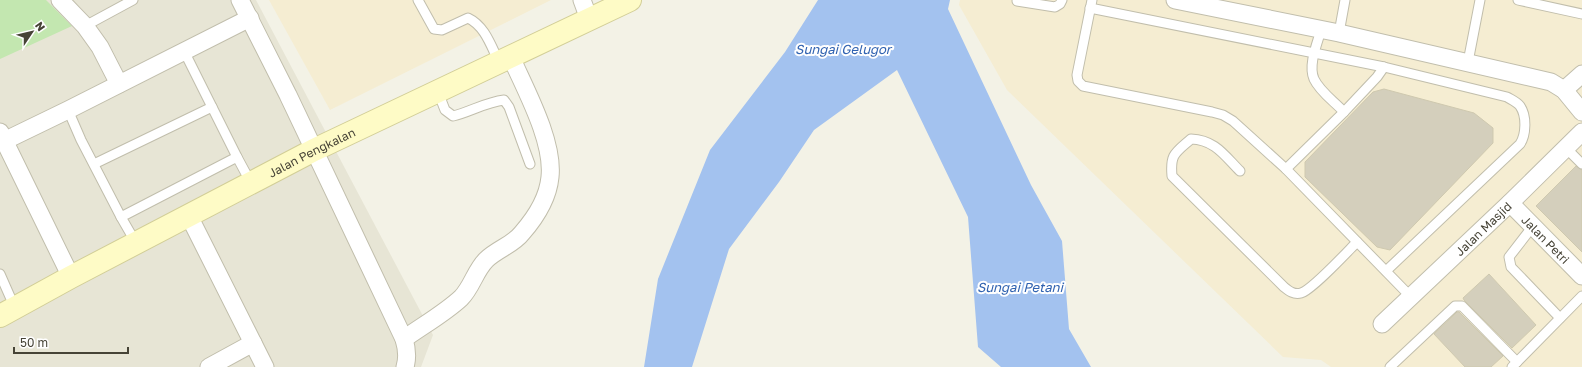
<svg xmlns="http://www.w3.org/2000/svg" width="1582" height="367" font-family="'Golos Text',sans-serif">
  <rect width="100%" height="100%" fill="#f3f2e6"/>
  <path fill="#e7e5d5" d="M0,0H256L433,335L421,367H0Z"/>
  <g fill="#f5edd2">
    <path d="M269,0H551L330,110Z"/>
    <path d="M960,0H1582V367H1331L1321,360L1283,357L1007,90L959,5Z"/>
  </g>
  <path fill="#c3e7b0" d="M0,0H46L72,26L0,59Z"/>
  <path fill="#a3c2ef" d="M818,0H950L948,9L1031,185L1062,241L1069,329L1091,367H1001L978,347L968,217L897,70L814,130L779,182L729,249L692,367H644L658,279L710,150L785,52Z"/>
  <g fill="#d4cfbc" stroke="#cfc9af">
    <path d="M1384,89L1474,113L1493,128V143L1390,250L1377,247L1305,177V162L1373,92Z"/>
    <path d="M1576,166L1582,170V252L1536,206Z"/>
    <path d="M1489,274L1536,325L1512,348L1464,300L1463,298Z"/>
    <path d="M1457,312H1459L1503,356L1491,367H1465L1434,334Z"/>
  </g>
  <g fill="none" stroke-linecap="round" stroke-linejoin="round">
    <g stroke="#c1beac" stroke-width="11">
      <g id="lane">
        <path d="M418,0L434,29L442,30L468,18C485,26 491,46 499,62"/>
        <path d="M1092,0L1077,75L1078,81L1083,86L1212,112L1223,115L1233,121L1286,169L1411,297"/>
        <path d="M1518,0L1582,14"/>
        <path d="M1017,1L1055,7L1060,4L1062,0"/>
        <path d="M1090,8L1384,67L1507,97C1512,100 1517,102 1520,106C1527,116 1526,135 1520,144L1386,271"/>
        <path d="M85,26L133,0"/>
        <path d="M1321,30C1317,44 1308,65 1314,79C1320,92 1335,102 1344,112"/>
        <path d="M1339,33L1345,0"/>
        <path d="M184,51L237,157"/>
        <path d="M1468,62L1480,0"/>
        <path d="M438,92L445,110L453,116C470,112 486,102 504,100L509,107L530,164"/>
        <path d="M68,110L81,140L121,217"/>
        <path d="M1566,148L1582,164"/>
        <path d="M94,164L212,107"/>
        <path d="M1286,169L1344,112L1377,77L1384,67"/>
        <path d="M1240,171C1224,155 1215,140 1191,139C1175,153 1170,154 1172,176L1284,287C1289,291 1294,295 1301,293C1312,290 1347,252 1357,242"/>
        <path d="M1533,226L1509,257L1511,267L1560,318"/>
        <path d="M136,243L121,217L237,157L251,183"/>
        <path d="M0,274L15,308"/>
        <path d="M1390,367L1455,306H1462L1517,362"/>
        <path d="M1512,367L1582,296"/>
      </g>
    </g>
    <g stroke="#c1beac" stroke-width="19">
      <g id="street">
        <path d="M60,0L85,26L100,47L119,84"/>
        <path d="M240,0L288,95L404,339C407,349 408,357 405,367"/>
        <path d="M582,0L589,19"/>
        <path d="M1175,0L1339,33L1551,82L1564,90L1582,112"/>
        <path d="M1564,90L1582,74"/>
        <path d="M0,132L71,277"/>
        <path d="M4,141L68,110L250,18"/>
        <path id="s1" d="M1510,203L1582,276"/>
        <path d="M189,216L265,367"/>
        <path id="s2" d="M1382,324L1510,203L1582,132"/>
        <path d="M404,339C422,326 445,313 461,298C472,287 475,271 486,260C497,249 513,245 522,233C536,217 548,198 550,177C554,141 525,89 511,57"/>
        <path d="M209,367L253,343"/>
      </g>
    </g>
    <g stroke="#d2ce97" stroke-width="24">
      <g id="secondary">
        <path id="s3" d="M0,316L71,277L314,150L630,0"/>
      </g>
    </g>
    <use href="#lane" stroke="#fff" stroke-width="9"/>
    <use href="#street" stroke="#fff" stroke-width="17"/>
    <use href="#secondary" stroke="#fefbc6" stroke-width="22"/>
  </g>
  <g text-anchor="middle" dominant-baseline="central" stroke-width="4" stroke-linejoin="round" paint-order="stroke">
    <g font-size="12" fill="#464336" stroke="#fff">
      <text stroke="none"><textPath href="#s3" startOffset="352">Jalan Pengkalan</textPath></text>
      <text stroke="none"><textPath href="#s2" startOffset="139">Jalan Masjid</textPath></text>
      <text stroke="none"><textPath href="#s1" startOffset="51">Jalan Petri</textPath></text>
    </g>
    <g font-size="13" font-style="italic" fill="#3062b0" stroke="#fff">
      <text x="843" y="49">Sungai Gelugor</text>
      <text x="1020" y="287">Sungai Petani</text>
    </g>
  </g>
  <g transform="translate(32 32) rotate(55)" stroke="#ffffff" stroke-width="3" paint-order="stroke">
  <path d="M0-3L7 15L0 10L-7 15Z" fill="#464336"/>
  <text y="-6" font-size="11" font-weight="bold" text-anchor="middle" fill="#464336">N</text>
  </g>
  <path d="M14 347v6h114v-6" fill="none" stroke="#464336" stroke-width="2"/>
  <text x="20" y="347" font-size="12" fill="#464336" stroke="#ffffff" stroke-width="3" paint-order="stroke">50 m</text>
</svg>
